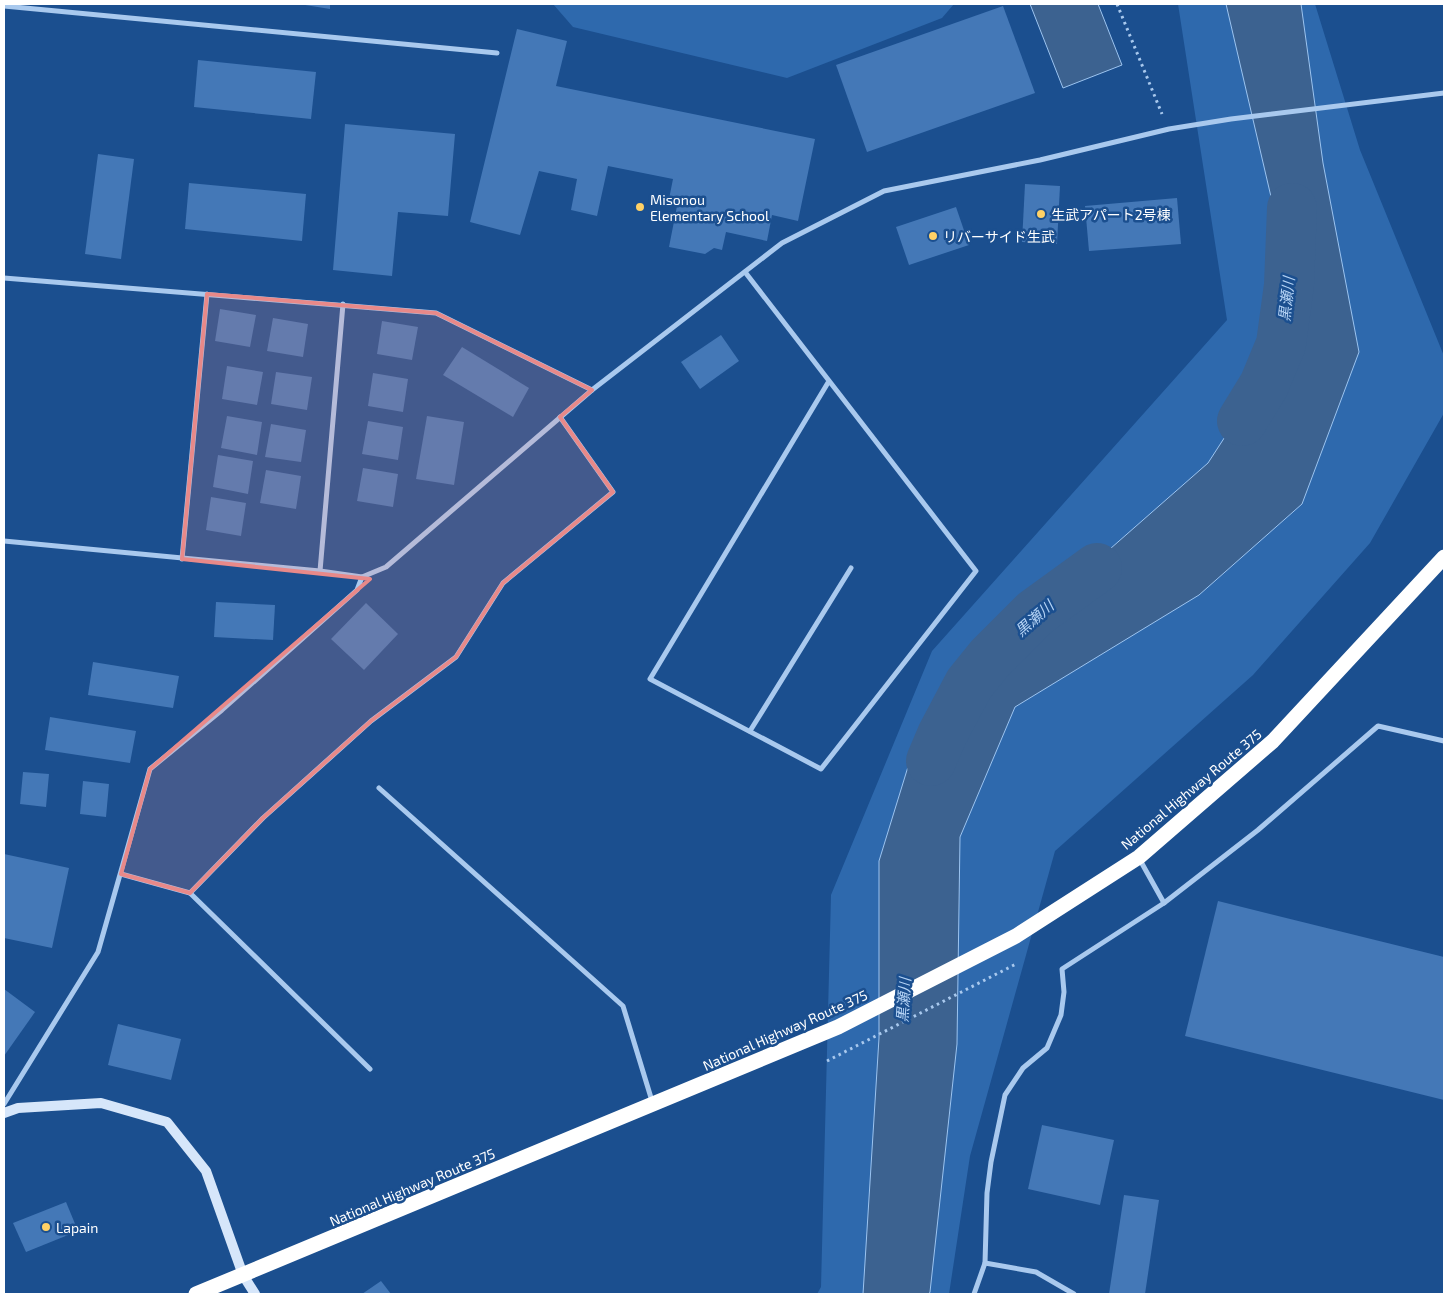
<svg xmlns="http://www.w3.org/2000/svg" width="1448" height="1298" font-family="'Exo 2','Noto Sans JP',sans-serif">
  <rect width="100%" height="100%" fill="#1b4f8f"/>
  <g fill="#2e69ad">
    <path d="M553,4H954L942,18L787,78L573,27Z"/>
    <path d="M1178,4H1315L1360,150L1444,356V413L1370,543L1253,675L1055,851L970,1156L949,1294H817L821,1287L831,895L932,651L1227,320Z"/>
  </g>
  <g fill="#3c6290" stroke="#9cc4f0">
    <path d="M1030,4H1098L1122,65L1063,88Z"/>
    <path d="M1226,4H1301L1323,163L1359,352L1302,504L1199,595L1015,707L960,837L957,1044L930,1292L929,1294H863L879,1038V861L911,757L1029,620L1208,463L1300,321Z"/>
  </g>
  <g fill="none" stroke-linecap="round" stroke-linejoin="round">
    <g stroke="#3c6290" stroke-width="50">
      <path d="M1242,421L1264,385L1281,344L1289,285L1292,208"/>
      <path d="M931,761L942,735L969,684L990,658L1035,613L1097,568"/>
    </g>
  </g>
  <g fill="#4478b7">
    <path d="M299,4H330V9Z"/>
    <path d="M1003,6L1035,93L867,152L836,65Z"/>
    <path d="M517,29L567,41L556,86L815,139L798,221L772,215L767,241L726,232L722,250L714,248L705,254L669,247L678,201L669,199L673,179L608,166L597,216L571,210L577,179L539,171L520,235L470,222Z"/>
    <path d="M198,60L316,72L311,119L194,107Z"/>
    <path d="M345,124L455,134L448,216L398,212L392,276L333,270Z"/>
    <path d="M98,154L134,159L121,259L85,254Z"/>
    <path d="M189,183L306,194L302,241L185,229Z"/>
    <path d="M1025,184L1060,186L1057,244L1022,242Z"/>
    <path d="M1177,198L1181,244L1089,251L1085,206Z"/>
    <path d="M956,207L969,245L909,265L896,227Z"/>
    <path d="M220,309L256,315L250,347L215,341Z"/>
    <path d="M273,318L308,324L303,357L267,351Z"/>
    <path d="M382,321L418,327L412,360L377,354Z"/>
    <path d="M721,335L739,361L700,389L681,362Z"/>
    <path d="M462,347L529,388L513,417L443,375Z"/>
    <path d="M227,366L263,372L257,405L222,399Z"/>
    <path d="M276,372L312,377L307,410L271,404Z"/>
    <path d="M373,373L408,379L403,412L368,406Z"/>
    <path d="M227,416L262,422L257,455L221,448Z"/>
    <path d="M427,416L464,422L454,485L416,479Z"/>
    <path d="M368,421L403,427L398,460L362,454Z"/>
    <path d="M271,424L306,430L301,462L265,457Z"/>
    <path d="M218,455L253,461L248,494L213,487Z"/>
    <path d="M363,468L398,474L393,507L357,501Z"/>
    <path d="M266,470L301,476L296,509L260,503Z"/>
    <path d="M211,497L246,503L241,536L206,530Z"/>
    <path d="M216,602L275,605L273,640L214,637Z"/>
    <path d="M366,603L398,634L364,670L331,639Z"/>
    <path d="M93,662L179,676L173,708L88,695Z"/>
    <path d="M50,717L136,731L130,763L45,750Z"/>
    <path d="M23,772L49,774L46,807L20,804Z"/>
    <path d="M83,781L109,784L106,817L80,814Z"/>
    <path d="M4,854L69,868L52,948L4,938Z"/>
    <path d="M1218,901L1444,957V1100L1185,1036Z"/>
    <path d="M4,989L35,1012L4,1056Z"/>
    <path d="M118,1024L181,1039L171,1080L108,1065Z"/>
    <path d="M1042,1125L1114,1140L1100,1205L1028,1189Z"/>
    <path d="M1124,1195L1159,1200L1145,1294H1109Z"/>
    <path d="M66,1202L78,1231L26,1252L13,1223Z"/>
    <path d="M381,1281L391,1294H362Z"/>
  </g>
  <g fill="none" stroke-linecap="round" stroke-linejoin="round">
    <g stroke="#a9c9ee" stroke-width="3" stroke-dasharray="2.5 4" stroke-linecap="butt">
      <path d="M1117,4L1162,114"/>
      <path d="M827,1061L1016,964"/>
    </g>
    <g stroke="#a9c9ee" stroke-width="5">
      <path d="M4,6L497,53"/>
      <path d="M745,272L976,571L821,769L650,679L829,381"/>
      <path d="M4,278L436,313L592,390"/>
      <path d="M4,541L320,571L362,577L386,567L592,390L782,243L884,191L1040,160L1169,129L1231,119L1444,93"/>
      <path d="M182,559L207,294"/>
      <path d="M320,571L343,304"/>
      <path d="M750,731L851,568"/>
      <path d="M379,788L623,1006L652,1101"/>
      <path d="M1140,860L1164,903"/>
      <path d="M121,874L190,893L263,818L371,721L456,657L503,583L613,492L560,417"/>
      <path d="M190,893L370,1069"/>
      <path d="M4,1104L98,952L150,769L222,710L357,590L362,577"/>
      <path d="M985,1263L1036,1272L1074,1294"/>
      <path d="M974,1294L985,1263L987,1193L991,1162L1005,1095L1023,1068L1047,1048L1061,1015L1064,992L1062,969L1164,903L1258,830L1378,726L1444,741"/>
    </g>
    <path stroke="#d6e6fa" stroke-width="10" d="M4,1113L18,1108L101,1103L167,1122L206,1171L243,1275L255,1294"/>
    <path stroke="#fff" stroke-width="15" d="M196,1294L838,1027L1016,936L1139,857L1273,741L1444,557"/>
  </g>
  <path fill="#e88989" fill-opacity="0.2" stroke="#e88989" stroke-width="4" stroke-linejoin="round" d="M207,294L436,313L592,390L560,417L613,492L503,583L456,657L371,721L263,818L190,893L121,874L150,769L370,579L182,559Z"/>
  <g fill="#ffd166" stroke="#1b4f8f" stroke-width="2">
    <circle cx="640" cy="207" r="5"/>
    <circle cx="1041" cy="214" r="5"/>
    <circle cx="933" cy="236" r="5"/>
    <circle cx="46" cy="1227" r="5"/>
  </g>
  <g text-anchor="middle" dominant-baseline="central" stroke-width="5" stroke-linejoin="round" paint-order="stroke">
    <g font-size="14" fill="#fff" stroke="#1b4f8f" text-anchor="start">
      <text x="650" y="199">Misonou<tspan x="650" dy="16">Elementary School</tspan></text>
      <text x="1051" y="214">生武アパート2号棟</text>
      <text x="943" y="236">リバーサイド生武</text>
      <text x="56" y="1227">Lapain</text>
    </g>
    <g font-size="14" fill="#fff" stroke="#1b4f8f">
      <text transform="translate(1191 789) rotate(-40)">National Highway Route 375</text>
      <text transform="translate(785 1030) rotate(-24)">National Highway Route 375</text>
      <text transform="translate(412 1187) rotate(-23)">National Highway Route 375</text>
    </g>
    <g font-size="15" font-style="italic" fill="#b5d3f5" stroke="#1b4f8f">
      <text transform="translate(1286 299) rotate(-84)">黒瀬川</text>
      <text transform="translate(1034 618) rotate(-41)">黒瀬川</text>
      <text transform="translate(903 1000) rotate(-86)">黒瀬川</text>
    </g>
  </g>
  <rect width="1448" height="1298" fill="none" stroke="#ffffff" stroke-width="10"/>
</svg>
